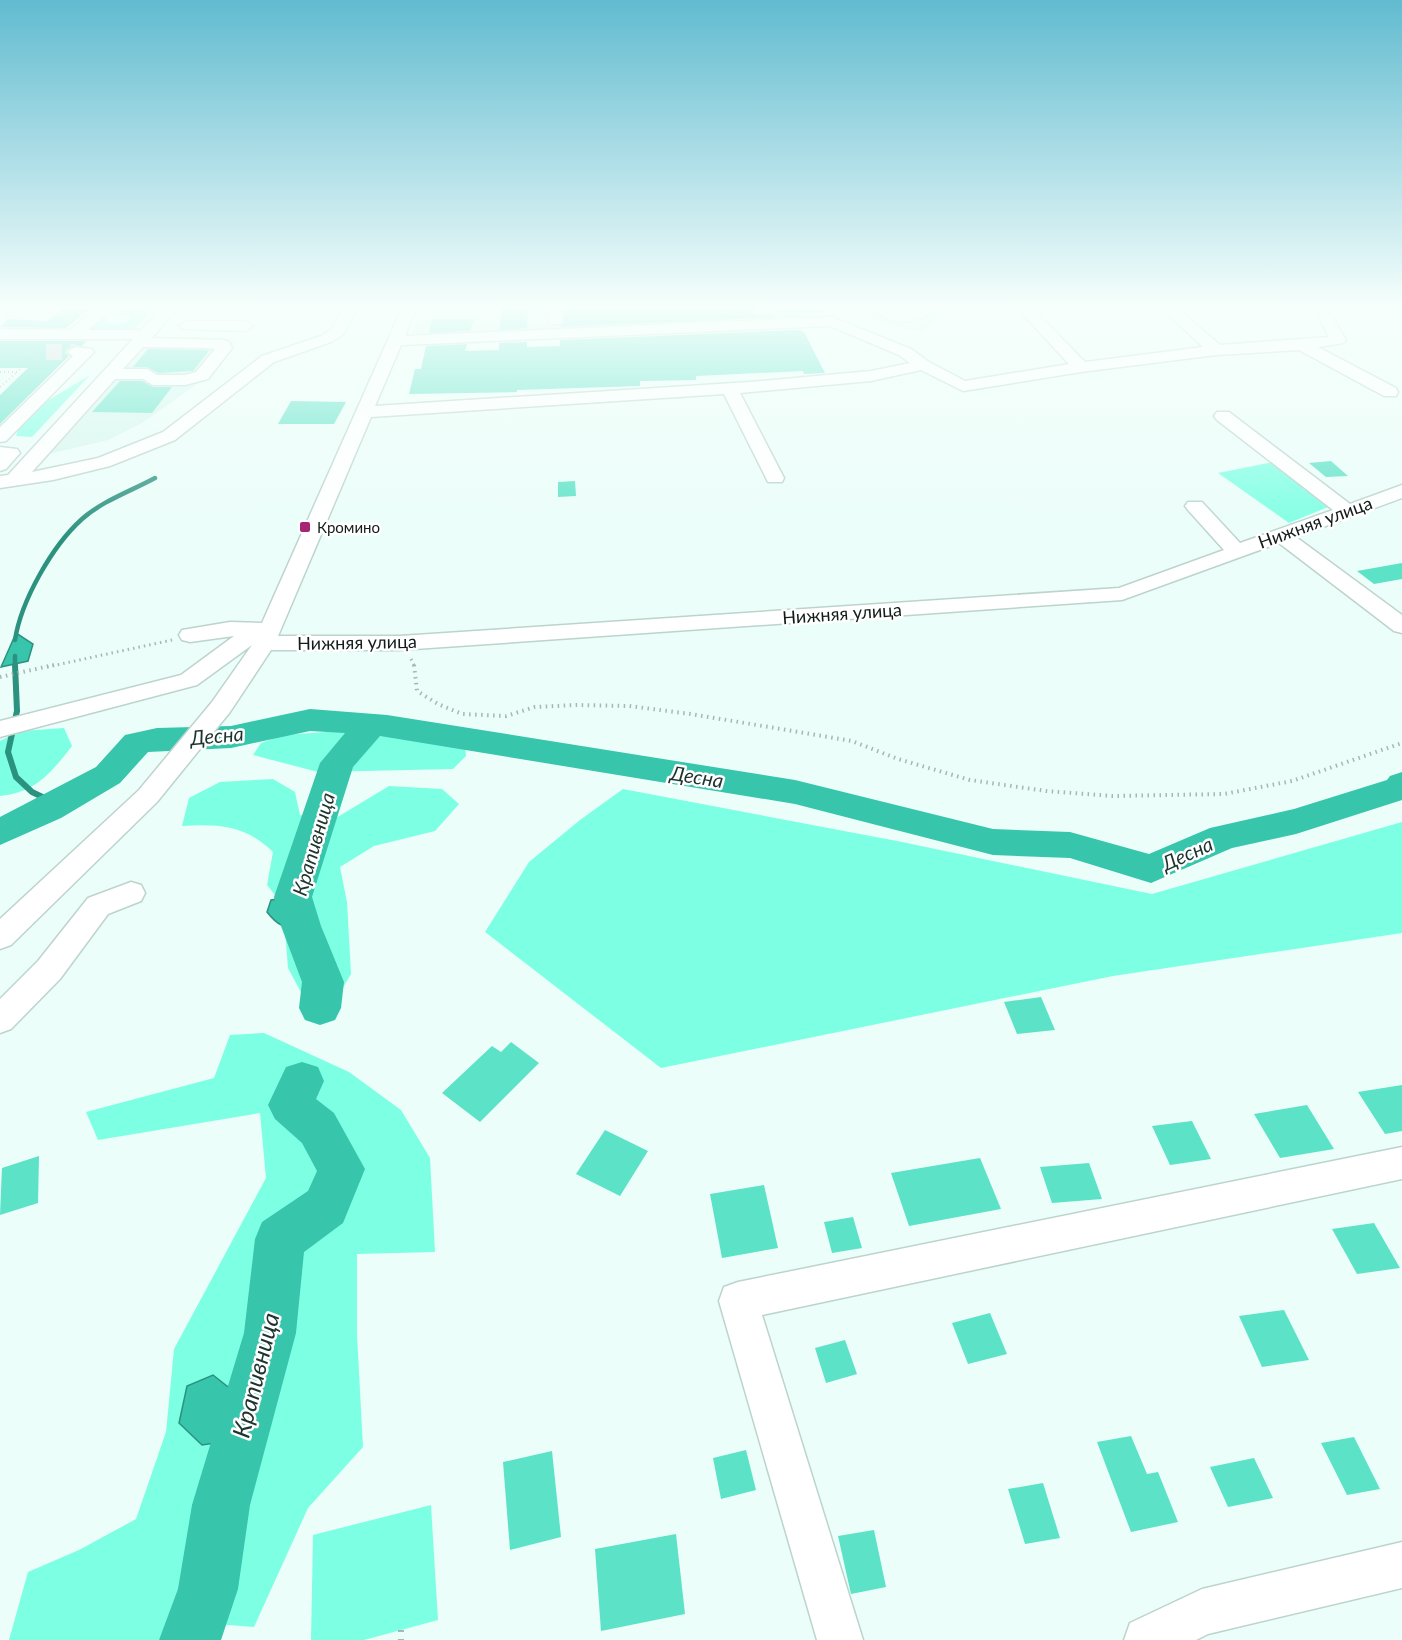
<svg xmlns="http://www.w3.org/2000/svg" width="1402" height="1640" font-family="Lato,sans-serif">
  <rect width="100%" height="100%" fill="#ebfef9"/>
  <g fill="#d4f6ed">
    <path d="M421,308H848L860,315L760,323L411,336Z"/>
    <path d="M852,308H955L923,332L879,323Z"/>
    <path d="M151,341L236,342L228,355L204,379L142,423L108,440L49,454Z"/>
  </g>
  <g fill="#7dffe3">
    <path d="M126,308H154L133,330H85L105,318L107,319L106,322L116,325L129,321L131,319L129,316H109Z"/>
    <path d="M770,308H838L791,320Z"/>
    <path d="M90,375L32,437L16,436L18,430L14,429L37,407Z"/>
    <path d="M1278,461L1333,505L1289,523L1218,473Z"/>
    <path d="M64,728L72,746C51,773 36,792 0,796V741L20,731Z"/>
    <path d="M326,732H389L465,743L466,756L453,769L318,772L253,755L261,743L284,735Z"/>
    <path d="M273,779L295,792L300,815L336,818L389,786L442,789L459,804L435,831L374,846L340,867L347,902L351,974L332,1006L303,996L288,968L283,905L267,885L273,852C245,825 220,824 182,826L189,798L220,782Z"/>
    <path d="M623,789L897,841L1152,894L1402,822V933L1113,976L661,1068L485,932L529,862L580,820Z"/>
    <path d="M264,1033L349,1072L401,1110L430,1158L435,1252L357,1254V1335L363,1447L308,1508L254,1627L177,1621L159,1640H9L28,1572L79,1550L136,1519L166,1432L174,1349L266,1178L260,1113L98,1140L86,1112L214,1078L230,1035Z"/>
    <path d="M431,1505L438,1620L364,1640H311L313,1535Z"/>
  </g>
  <g fill="#37c5ab" stroke="#2c9280" stroke-width="1.5">
    <path d="M16,633L33,644L28,661L1,667Z"/>
    <path d="M293,897L306,906L307,917L301,926C284,929 277,925 267,912L271,900Z"/>
    <path d="M213,1375L232,1390L257,1404L256,1437L202,1445L179,1423L187,1386Z"/>
  </g>
  <g fill="none" stroke-linecap="round" stroke-linejoin="round">
    <g stroke="#2c9280" stroke-width="4.5">
      <path d="M15,640C21,601 52,546 82,519C102,501 131,491 155,478"/>
      <path d="M15,656V667"/>
    </g>
    <path stroke="#2c9280" stroke-width="6" d="M15,665L17,711L8,752L16,777L32,792L57,804"/>
    <g fill="#37c5ab" fill-rule="evenodd">
      <path d="M310,709L387,715L795,780L993,829L1070,832L1149,854L1210,828L1294,809L1387,780L1390,776L1402,772V800L1296,834L1232,848L1151,883L1070,858L993,855L795,804L380,736L353,767L312,897L321,926L344,982L341,1008L335,1020L320,1025L305,1020L299,1008L302,982L281,926L274,897L320,763L345,733L310,731L231,748L148,752L120,783L61,818L0,845V817L96,767L125,735L157,728L231,726Z"/>
      <path d="M302,1062L318,1067L324,1081L316,1099L334,1113L365,1169L343,1223L304,1252L296,1333L250,1505L238,1589L221,1640H159L178,1589L192,1505L244,1333L255,1239L262,1222L308,1191L317,1171L302,1143L275,1119L268,1105L286,1067Z"/>
    </g>
  </g>
  <g fill="#5ce2c7">
    <path d="M64,308H91L66,328L0,327L8,319L47,321Z"/>
    <path d="M501,308H528L527,328L500,330Z"/>
    <path d="M563,308H753L754,314L772,313L778,317L560,327L564,321Z"/>
    <path d="M432,319H474L470,331L429,333Z"/>
    <path d="M799,330L804,332L825,373L804,374L803,371L696,376V380L640,381V386L517,390V392L409,394L415,369H421L426,346L467,344L465,351L499,350V343L527,342V347L560,346V340Z"/>
    <path d="M0,341H86L82,346L74,345L66,350L65,353L69,356L0,424V395L28,368H0Z"/>
    <path d="M148,349L206,350L209,351L193,371L158,373L147,367H133Z"/>
    <path d="M120,381H142L153,387H172L152,413L92,412Z"/>
    <path d="M291,401L346,402L334,424H278Z"/>
    <path d="M1331,461L1348,476L1326,477L1309,463Z"/>
    <path d="M575,481L576,496L558,497V482Z"/>
    <path d="M1402,563V579L1374,584L1357,571Z"/>
    <path d="M1041,997L1055,1030L1017,1034L1004,1002Z"/>
    <path d="M511,1042L539,1063L480,1122L442,1093L492,1046L501,1052Z"/>
    <path d="M1402,1085V1131L1385,1134L1358,1092Z"/>
    <path d="M1307,1105L1334,1149L1280,1158L1254,1114Z"/>
    <path d="M1192,1121L1211,1159L1170,1165L1152,1126Z"/>
    <path d="M605,1130L648,1151L620,1196L576,1174Z"/>
    <path d="M39,1156L38,1203L0,1215L2,1168Z"/>
    <path d="M980,1158L1001,1209L909,1226L891,1173Z"/>
    <path d="M1089,1163L1102,1199L1052,1203L1040,1167Z"/>
    <path d="M764,1185L778,1248L722,1258L710,1194Z"/>
    <path d="M853,1217L862,1248L832,1253L824,1222Z"/>
    <path d="M1374,1223L1400,1268L1357,1274L1332,1229Z"/>
    <path d="M1284,1310L1309,1360L1262,1367L1239,1316Z"/>
    <path d="M990,1313L1007,1354L968,1364L952,1323Z"/>
    <path d="M845,1340L857,1374L826,1383L815,1348Z"/>
    <path d="M1131,1436L1147,1474L1158,1472L1178,1522L1131,1532L1097,1442Z"/>
    <path d="M1354,1437L1380,1489L1347,1495L1321,1443Z"/>
    <path d="M746,1450L756,1490L721,1499L713,1458Z"/>
    <path d="M552,1451L561,1537L510,1550L503,1462Z"/>
    <path d="M1254,1458L1273,1498L1228,1507L1210,1467Z"/>
    <path d="M1043,1483L1060,1538L1025,1544L1008,1489Z"/>
    <path d="M874,1530L886,1587L851,1594L838,1536Z"/>
    <path d="M676,1534L685,1614L601,1631L595,1549Z"/>
  </g>
  <g fill="none" stroke-linecap="round" stroke-linejoin="round">
    <path stroke="#cbdcd8" stroke-width="16" stroke-dasharray="16 8" stroke-linecap="butt" d="M46,352H75"/>
    <g stroke="#bcd4cd" stroke-width="3">
      <g id="minor">
        <path d="M97,308H113L88,330H141L162,308H177L152,338L224,340L229,342L232,348L208,379L185,385H153L143,379H115L32,472L98,458L163,432L262,356L321,336L332,329L344,308H358L343,335L331,342L274,362L175,440L110,466L53,480L0,488V476L8,475L133,339H0V329L70,330ZM143,347L206,348L215,349L196,372L185,375H157L147,369H123Z"/>
        <path d="M402,308H416L405,336L832,317L911,349L929,362L965,381L1069,364L1017,308H1032L1085,362L1203,347L1161,308H1177L1220,345L1329,337L1318,316L1325,312L1330,313L1346,340L1343,343L1318,347L1396,388L1398,392L1396,396H1384L1299,350L1216,355L1081,372L963,391L921,370L871,381L740,393L784,478L782,482H768L724,394L371,417L278,636H400L1119,588L1224,550L1188,510L1185,506L1188,502H1202L1240,543L1333,510L1217,420L1214,416L1217,412H1229L1350,504L1402,485V498L1296,537L1402,615V633L1394,631L1279,543L1122,600L400,650H271L230,712L157,802L11,945L0,949V919L139,790L212,702L252,645L197,685L0,737V721L181,675L234,636L190,642L182,640L179,635L182,630L230,622L262,623ZM830,326L899,355L910,363L871,371L750,382L375,406L401,345Z"/>
        <path d="M547,308H561L562,321L560,324H550Z"/>
        <path d="M870,308H889L903,313L918,308H935C920,326 886,325 870,308Z"/>
        <path d="M187,321H245L253,326L245,331L182,329L179,326Z"/>
        <path d="M75,347L92,349L94,352L6,441L0,442V427L73,356L67,352Z"/>
        <path d="M0,447L17,449L20,453L6,469L0,471Z"/>
        <path d="M131,882L141,885L145,893L141,901L108,914L60,979L11,1029L0,1033V999L38,961L88,898Z"/>
        <path d="M1402,1147V1179L762,1315L863,1640H817L719,1301L724,1287L738,1282Z"/>
        <path d="M1402,1542V1588L1208,1634L1196,1640H1124L1130,1623L1202,1589Z"/>
      </g>
    </g>
    <g stroke="#a7b7b3" stroke-width="2" stroke-dasharray="1 3" stroke-linecap="butt">
      <path d="M3,316L43,317L56,308"/>
      <path d="M3,316L14,308"/>
      <path d="M0,372H17L39,352"/>
      <path d="M0,387L17,372"/>
    </g>
    <g stroke="#a7b7b3" stroke-width="3" stroke-dasharray="1.5 4" stroke-linecap="butt">
      <path d="M411,659L415,667"/>
      <path d="M47,667L172,640"/>
    </g>
    <g stroke="#a7b7b3" stroke-width="4" stroke-dasharray="1.5 4.5" stroke-linecap="butt">
      <path d="M414,665L417,691L438,704L462,714L506,716L535,707L576,705L629,706L691,714L852,741L898,759L970,780L1046,791L1113,796L1224,794L1292,781L1402,743"/>
      <path d="M0,677L54,665"/>
    </g>
    <path stroke="#a7b7b3" stroke-width="6" stroke-dasharray="2 7" stroke-linecap="butt" d="M401,1630V1640"/>
    <use href="#minor" fill="#fff" fill-rule="evenodd"/>
  </g>
  <linearGradient id="sky" x2="0" y2="1"><stop stop-color="#61bbd0"/><stop offset="0.57" stop-color="#f6fffc"/><stop offset="1" stop-color="#f6fffc" stop-opacity="0"/></linearGradient>
  <rect width="1402" height="538" fill="url(#sky)"/>
  <rect fill="#a62574" stroke="#fff" stroke-width="2" x="299" y="521" width="12" height="12" rx="3"/>
  <g text-anchor="middle" dominant-baseline="central" stroke-width="5" stroke-linejoin="round" paint-order="stroke">
    <g font-size="15" fill="#131c1a" stroke="#fff" text-anchor="start">
      <text x="317" y="527">Кромино</text>
    </g>
    <g font-size="18" fill="#131c1a" stroke="#fff">
      <text transform="translate(1315 522) rotate(-20)">Нижняя улица</text>
      <text transform="translate(842 613) rotate(-4)">Нижняя улица</text>
      <text transform="translate(357 642) rotate(-1)">Нижняя улица</text>
    </g>
    <g font-size="20" font-style="italic" fill="#1d342e" stroke="#fff">
      <text transform="translate(217 735) rotate(-5)">Десна</text>
      <text transform="translate(697 776) rotate(9)">Десна</text>
      <text transform="translate(313 844) rotate(-74)">Крапивница</text>
      <text transform="translate(1187 853) rotate(-24)">Десна</text>
    </g>
    <g font-size="24" font-style="italic" fill="#1d342e" stroke="#fff">
      <text transform="translate(255 1375) rotate(-76)">Крапивница</text>
    </g>
  </g>
</svg>
